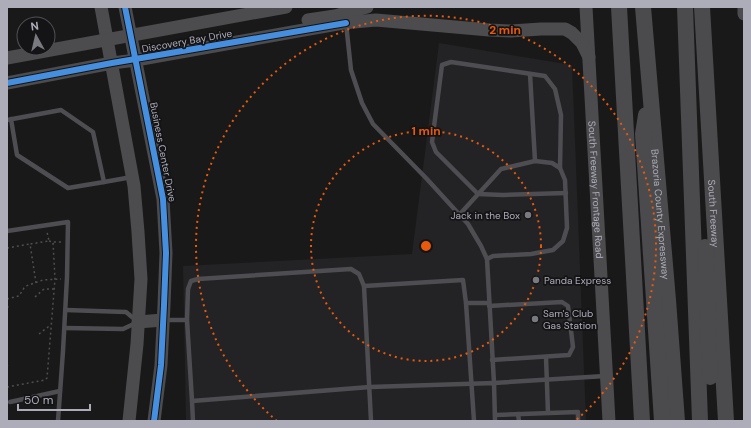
<svg xmlns="http://www.w3.org/2000/svg" width="751" height="428" font-family="'DM Sans',sans-serif">
  <rect width="100%" height="100%" fill="#191919"/>
  <path fill="#232325" d="M439,43L572,65L586,421H186L183,266L412,254Z"/>
  <g fill="none" stroke-linecap="round" stroke-linejoin="round">
    <g stroke="#4f4f52" stroke-width="1.5" stroke-dasharray="2 3" stroke-linecap="butt">
      <path d="M49,241L53,242H61"/>
      <path d="M7,248L30,244"/>
      <path d="M36,283L30,244L49,241L47,232"/>
      <path d="M35,297L44,289H54"/>
      <path d="M7,299L19,296L24,288L26,286L43,280L61,279"/>
      <path d="M7,301L8,309"/>
      <path d="M39,334L48,327L51,326"/>
      <path d="M7,367L8,364"/>
      <path d="M7,387L45,380L47,378L55,279L53,242"/>
    </g>
    <g stroke="#4e4e52" stroke-width="4.5">
      <path d="M346,23L351,70L362,103L373,124L426,178L468,224L481,246L487,259L494,383L605,376"/>
      <path d="M530,74L535,161"/>
      <path d="M7,120L61,110L93,132L104,182L68,188L17,155L11,119"/>
      <path d="M560,168L561,115L555,89L545,76L525,73L451,62L442,65L432,142L436,152L478,194L503,195L566,193"/>
      <path d="M104,182L132,177"/>
      <path d="M460,214L501,169L535,161L552,163L560,168L565,180L567,228L563,241L553,250L531,254L493,256L487,259"/>
      <path d="M7,231L68,222L67,277L63,351L58,421"/>
      <path d="M364,286L371,421"/>
      <path d="M466,303L474,421"/>
      <path d="M489,306L562,302L568,306L573,347L569,355L492,360"/>
      <path d="M165,320H187L188,289L191,281L198,279L351,269L359,274L364,286L463,280L466,303H489"/>
      <path d="M187,320L192,401L370,387L494,383L495,421"/>
      <path d="M65,328L123,329L138,322L126,312L66,310"/>
      <path d="M546,357L548,413"/>
      <path d="M192,401L193,421"/>
      <path d="M10,402L60,391"/>
      <path d="M518,414L519,421"/>
      <path d="M495,415L578,412V421"/>
    </g>
    <g stroke="#4c4c4f" stroke-width="13">
      <path d="M101,7L134,186L138,232L141,279L137,344L129,421"/>
      <path d="M125,7L163,199L166,253L164,305L161,365L154,421"/>
      <path id="s1" d="M586,7L609,421"/>
      <path d="M744,7V14"/>
      <path d="M308,20L335,16L367,7"/>
      <path d="M7,58L286,7"/>
      <path d="M7,83L112,63L136,60L343,23L376,20L489,30L511,31L541,29H565L572,33L582,43L589,57"/>
      <path d="M138,322L163,320"/>
    </g>
    <g stroke="#4b4b4e" stroke-width="16">
      <path d="M619,7L642,421"/>
      <path id="s2" d="M643,7L668,300L677,421"/>
      <path d="M685,7L700,421"/>
      <path id="s3" d="M702,7L726,421"/>
      <path d="M646,115L643,134L662,421"/>
      <path d="M705,247L710,377"/>
    </g>
    <g stroke="#141315" stroke-width="8">
      <g id="cycleway">
        <path d="M125,7L163,199L166,253L164,305L161,365L154,421"/>
        <path d="M7,83L112,63L346,23"/>
      </g>
    </g>
    <use href="#cycleway" stroke="#468fdf" stroke-width="6"/>
  </g>
  <g fill="none" stroke="#e8590c" stroke-width="2" stroke-dasharray="2 4">
    <circle cx="426" cy="246" r="115"/>
    <path d="M277 421A230 230 0 1 1 575 421"/>
  </g>
  <g fill="#797980" stroke="#141315" stroke-width="1.5">
    <circle cx="528" cy="215" r="4"/>
    <circle cx="536" cy="280" r="4"/>
    <circle cx="535" cy="319" r="4"/>
  </g>
  <g text-anchor="middle" dominant-baseline="central" stroke-width="3.5" stroke-linejoin="round" paint-order="stroke">
    <g font-size="10" fill="#acadb8" stroke="#141315">
      <text transform="translate(187 41) rotate(-10)">Discovery Bay Drive</text>
      <text transform="translate(163 152) rotate(79)">Business Center Drive</text>
      <text stroke="none"><textPath href="#s1" startOffset="183">South Freeway Frontage Road</textPath></text>
      <text stroke="none"><textPath href="#s2" startOffset="208">Brazoria County Expressway</textPath></text>
      <text stroke="none"><textPath href="#s3" startOffset="207">South Freeway</textPath></text>
    </g>
    <g font-size="10" fill="#acadb8" stroke="#141315" text-anchor="start">
      <text x="520" y="215" text-anchor="end">Jack in the Box</text>
      <text x="544" y="280">Panda Express</text>
      <text x="543" y="313">Sam's Club<tspan x="543" dy="12">Gas Station</tspan></text>
    </g>
  </g>
  <circle cx="426" cy="246" r="6" fill="#e8590c" stroke="#141315" stroke-width="2"/>
  <g font-size="12" text-anchor="middle" font-weight="bold" fill="#e8590c" stroke="#141315" stroke-width="3.5" stroke-linejoin="round" paint-order="stroke">
    <text x="505" y="34">2 min</text>
    <text x="426" y="135">1 min</text>
  </g>
  <rect width="751" height="428" fill="none" stroke="#acadb8" stroke-width="16"/>
  <g transform="translate(36 36) rotate(352)"><circle r="19" fill="#141315" stroke="#515156"/>
  <path d="M0-3L7 15L0 10L-7 15Z" fill="#797980"/>
  <text y="-6" font-size="11" font-weight="bold" text-anchor="middle" fill="#acadb8">N</text>
  </g>
  <path d="M18 404v6h72v-6" fill="none" stroke="#acadb8" stroke-width="2"/>
  <text x="24" y="404" font-size="12" fill="#acadb8" stroke="#141315" stroke-width="3" paint-order="stroke">50 m</text>
</svg>
